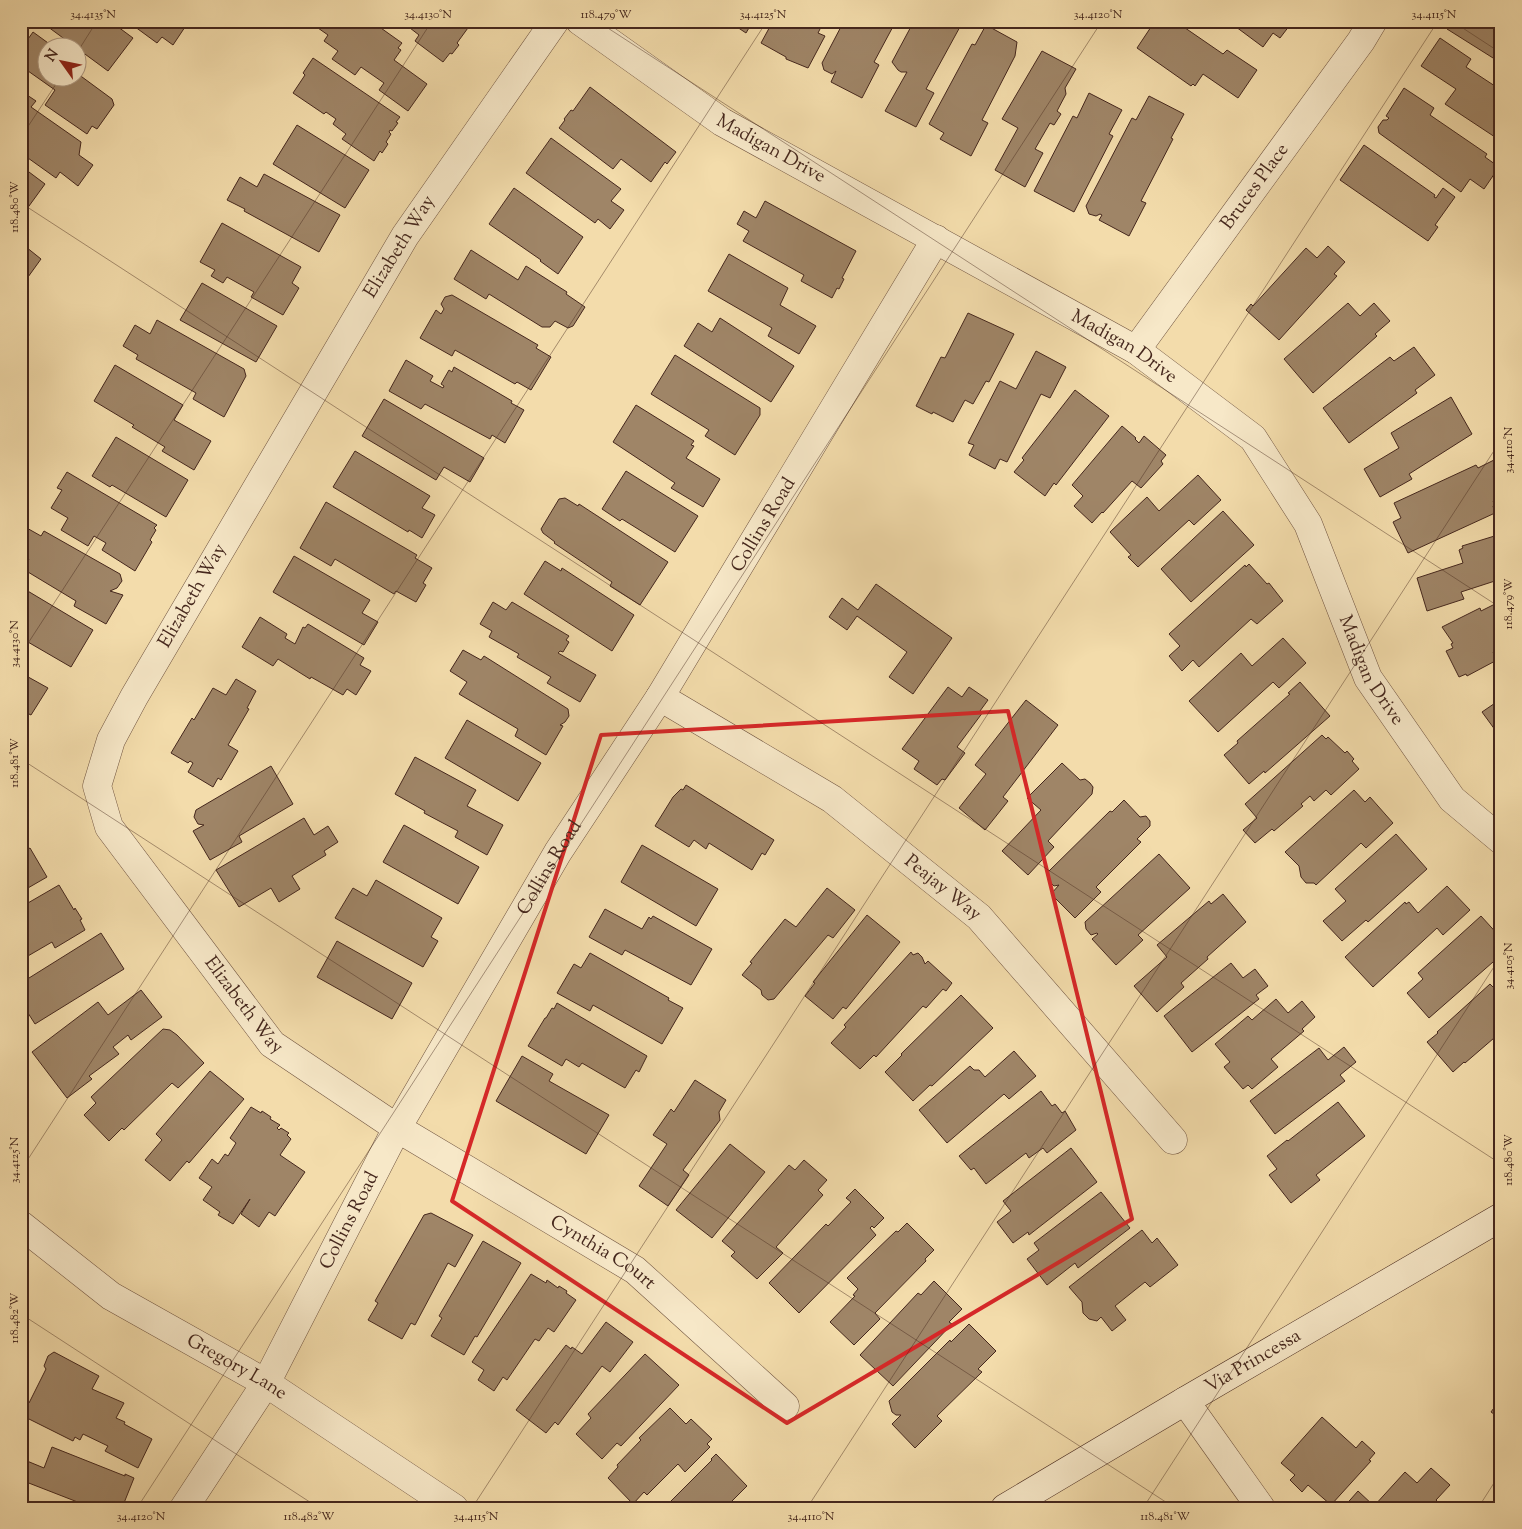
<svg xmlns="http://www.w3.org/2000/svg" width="1522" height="1529" font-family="'Sorts Mill Goudy',serif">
  <rect width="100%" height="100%" fill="#f3dcab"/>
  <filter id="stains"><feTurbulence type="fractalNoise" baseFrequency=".004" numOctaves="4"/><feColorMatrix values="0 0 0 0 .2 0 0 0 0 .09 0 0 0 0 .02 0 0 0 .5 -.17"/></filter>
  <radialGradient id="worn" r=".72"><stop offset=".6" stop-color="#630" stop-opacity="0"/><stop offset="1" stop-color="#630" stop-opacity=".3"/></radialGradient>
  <g fill="#9f8567" stroke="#45271d">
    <path d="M40,21H110L133,38L108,71Z"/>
    <path d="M127,21H189L173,45L162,37L157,43Z"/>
    <path d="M323,21H371L402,43L398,48L401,50L394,60L427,84L408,111L379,90L384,83L361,67L355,75L332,59L338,51L324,41L328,35L318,28Z"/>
    <path d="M401,21H473L457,43L459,45L452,54L450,53L443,62L415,41L419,35Z"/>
    <path d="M728,21H753L746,33Z"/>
    <path d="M773,21H824L818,33L825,36L808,68L786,59V57L761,43Z"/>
    <path d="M844,21H896L874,62L879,65L862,98L831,82L836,71L832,74L824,70L822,63Z"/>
    <path d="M914,21H955L961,25L926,89L934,93L916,127L885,111L907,72H901L898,70L892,62Z"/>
    <path d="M1155,21H1175L1223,54L1227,50L1257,70L1238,98L1203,74L1195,86L1193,84L1191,86L1137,48Z"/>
    <path d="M1228,21H1293L1280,38L1273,33L1263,47Z"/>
    <path d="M1452,21H1501V63L1447,29Z"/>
    <path d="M986,25L1017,42L1015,56L982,120L988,123L971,156L940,139L944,133L929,124L972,44L975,45Z"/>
    <path d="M33,32L55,48H48V78H78V74L112,99L114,105L97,129L92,126L87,134L45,105L55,90L21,66V49Z"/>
    <path d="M1440,38L1471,59L1466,67L1501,90V141L1445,104L1456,89L1421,66Z"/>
    <path d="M1042,51L1076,69L1065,88L1066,94L1057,111L1061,114L1054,125L1050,123L1035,149L1043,153L1025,187L995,170L1018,128L1002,119Z"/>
    <path d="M313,58L400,117L396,122L398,123L392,131L390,130L389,132L391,134L386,142L388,144L382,153L380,151L374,161L342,139L346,134L333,124L336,119L326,112L324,114L293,93L305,75L303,73Z"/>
    <path d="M590,87L676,152L667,164L665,162L651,182L621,159L613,169L559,128L565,120L564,119L571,110L573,111Z"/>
    <path d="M1404,88L1434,108L1430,115L1487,154L1485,157L1499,167L1484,189L1470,179L1461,192L1379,133L1378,127L1383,120H1387L1389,118L1386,116Z"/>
    <path d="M21,91L36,101L31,107L81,142L79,155L93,165L78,186L60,172L56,178L21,153Z"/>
    <path d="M1089,93L1122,110L1109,134L1113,136L1074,212L1034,191L1073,116L1077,118Z"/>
    <path d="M1149,96L1184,114L1171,138L1173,139L1141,201L1146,203L1129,236L1099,220L1102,215L1100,214L1096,216L1089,214L1086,206L1132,118L1136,120Z"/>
    <path d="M297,125L369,170L345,208L273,164Z"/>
    <path d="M551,138L621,189L611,201L624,210L610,229L598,219L595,223L526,173Z"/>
    <path d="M1364,145L1435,195L1434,197L1436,198L1443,188L1455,197L1435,225L1438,227L1428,241L1340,180Z"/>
    <path d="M21,166L45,184L21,217Z"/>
    <path d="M264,174L340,215L319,252L244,211L245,209L227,200L240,177L257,187Z"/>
    <path d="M514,188L583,237L558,274L540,261L541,260L489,224Z"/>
    <path d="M765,201L856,251L842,278L844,279L839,289L837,288L832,298L801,281L804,275L743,241L749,231L737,224L744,211L756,218Z"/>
    <path d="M222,223L301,267L292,283L299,288L283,315L251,297L254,292L227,277L223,283L211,276L215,270L200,262Z"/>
    <path d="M21,243L41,259L23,284L21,282Z"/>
    <path d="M1328,246L1345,262L1334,274L1337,276L1279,340L1246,310L1251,304L1253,306L1306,248L1317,258Z"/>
    <path d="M471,250L518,280L526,266L567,292L566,294L585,307L573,326L568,328L555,321L550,327H542L489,294L486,299L454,279Z"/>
    <path d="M729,254L788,288L780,305L816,326L799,354L768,336L772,328L708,291Z"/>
    <path d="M202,283L277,326L256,362L180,320Z"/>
    <path d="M452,295L538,345L536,348L551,357L531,390L517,382L515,384L455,350L452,356L420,338L436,310L441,314L444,309L441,304L445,297Z"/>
    <path d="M1348,303L1360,316L1374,303L1390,321L1375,334L1377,336L1313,393L1284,359Z"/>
    <path d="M968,313L1014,334L989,382L986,381L973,404L965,400L953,422L933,412L932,414L916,406L941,357L945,358Z"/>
    <path d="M720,318L794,366L771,402L684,346L698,323L712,332Z"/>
    <path d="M157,320L244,369L246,376L224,417L193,399L196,393L136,359L138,355L123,346L135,325L150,334Z"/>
    <path d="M1414,347L1435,375L1415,390L1417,393L1349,443L1323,408L1390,357L1394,361Z"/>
    <path d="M1036,351L1066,367L1050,398L1041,394L1007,462L1000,459L995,469L969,455L974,445L968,443L1000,381L1016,389Z"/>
    <path d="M675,355L760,408V415L735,455L705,436L709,430L651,394Z"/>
    <path d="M406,360L433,376L430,381L443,388L444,386L441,384L449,370L452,372L454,367L512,401L511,403L524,410L505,443L492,435L490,439L425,404L421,409L389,391Z"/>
    <path d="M115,365L183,405L174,420L211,441L194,470L162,451L165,447L132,427L134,425L94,401Z"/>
    <path d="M1075,390L1109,416L1056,485L1054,483L1045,496L1014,472L1024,460L1022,458Z"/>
    <path d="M1451,397L1472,434L1409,474L1412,479L1380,497L1364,469L1399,448L1391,433Z"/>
    <path d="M384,399L484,458L470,482L444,467L436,480L362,436Z"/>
    <path d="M636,405L694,441L691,445L694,446L686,458L720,479L703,507L671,488L675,483L613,442Z"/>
    <path d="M1122,426L1136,438L1135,439L1139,443L1144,436L1166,455L1161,461L1163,464L1141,488L1132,481L1103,513L1102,512L1092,523L1074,506L1083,496L1072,485Z"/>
    <path d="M116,437L188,480L166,517L112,485L110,487L92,476Z"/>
    <path d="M355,451L430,496L422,508L435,515L422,538L409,530L408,532L333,487Z"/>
    <path d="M1498,458L1501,464V497L1493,501L1495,505L1493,506L1495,513L1408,553L1393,522L1401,518L1394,503L1476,465L1478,468Z"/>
    <path d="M626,471L698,516L675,552L622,519L620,521L602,509Z"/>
    <path d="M67,472L157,525L154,528L156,530L150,540L152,542L135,571L102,550L106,543L94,536L88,546L61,530L68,518L51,508L62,490L57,488Z"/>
    <path d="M1198,475L1221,500L1194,525L1189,520L1138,567L1128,557L1131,555L1110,532L1147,497L1159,511Z"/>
    <path d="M565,498L578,506L579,504L668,562L640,605L610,586L612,582L554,543L555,542L543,533L541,529L559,499Z"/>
    <path d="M326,502L417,555L415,558L432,568L423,583L426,585L416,602L396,591L394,594L335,559L331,566L300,548Z"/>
    <path d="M1223,511L1254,545L1191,602L1161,569Z"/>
    <path d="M25,527L41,536L44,531L120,574L122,581L117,588L110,591L123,595L106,624L74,606L76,601L23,569L29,559L21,555V532Z"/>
    <path d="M1501,534V579L1461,592L1464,599L1427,611L1417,578L1463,563L1459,550L1463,548L1462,546Z"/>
    <path d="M294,556L370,600L362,613L378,622L364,645L273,592Z"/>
    <path d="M545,561L561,571L562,568L634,615L612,651L524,594Z"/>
    <path d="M1249,564L1267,584L1269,583L1283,601L1257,624L1251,619L1199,667L1193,660L1182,671L1169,656L1180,646L1169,634L1245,565L1246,567Z"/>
    <path d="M876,584L952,638L913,694L889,677L907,652L857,616L847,630L829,617L842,598L858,610Z"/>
    <path d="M21,587L93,630L71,667L21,638Z"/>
    <path d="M1501,601V648L1493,652L1497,660L1467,676L1466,674L1459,677L1446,651L1453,648L1451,644L1453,643L1442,627L1480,608L1481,611Z"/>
    <path d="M493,602L506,610L512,602L569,636L566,640L569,642L563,652L560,651L558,653L596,675L580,702L547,683L551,677L517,657L519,654L489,637L492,631L480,624Z"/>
    <path d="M260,617L287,634L285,638L295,644L303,627L305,628L308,624L364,658L360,665L371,671L356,695L347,689L343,695L311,677L310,679L278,659L273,666L242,647Z"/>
    <path d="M1283,638L1306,663L1279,688L1273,682L1218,732L1189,701L1241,653L1252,666Z"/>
    <path d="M463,650L481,660L484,656L568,709L569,716L565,722L560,725L563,726L546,755L515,736L518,729L459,694L467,682L450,671Z"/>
    <path d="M21,673L48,688L31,715L21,710Z"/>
    <path d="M236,679L256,691L247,708L249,709L228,745L238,751L221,780L218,778L213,787L188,772L193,763L190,761L188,763L171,753L192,718L194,720L213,688L226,695Z"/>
    <path d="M1300,682L1330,716L1265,773L1264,771L1249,784L1224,755L1238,743L1237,741L1290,694L1288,693Z"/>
    <path d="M948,687L962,697L969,687L988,700L980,711L983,712L957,747L965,753L945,780L942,779L937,785L914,769L919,761L902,749Z"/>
    <path d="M1501,699V738L1482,712Z"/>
    <path d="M1026,700L1058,725L1003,797L1008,801L985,830L959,808L986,774L975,765Z"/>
    <path d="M467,720L541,763L518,801L445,758Z"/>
    <path d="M1322,735L1326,739L1328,737L1345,753L1347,751L1354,759L1352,761L1359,769L1331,795L1326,790L1314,801L1310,796L1301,804L1303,806L1274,831L1272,829L1255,843L1243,830L1257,818L1245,804Z"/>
    <path d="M415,757L476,790L467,806L503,825L487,855L455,837L458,831L424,813L425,811L395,794Z"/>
    <path d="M1062,763L1080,780L1085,779L1090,783L1093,787L1092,794L1048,841L1054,847L1028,875L1002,851L1041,810L1027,798Z"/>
    <path d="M271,766L293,804L239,836L242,842L210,860L193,831L204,825L198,824L194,817L196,810Z"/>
    <path d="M686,785L774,840L765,855L762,853L752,870L709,843L706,849L694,840L689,847L655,826L673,797L681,789L683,790Z"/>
    <path d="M1354,790L1365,802L1370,797L1393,823L1366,848L1361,843L1316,885L1314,883H1306L1301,877L1299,866L1285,852Z"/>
    <path d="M1124,800L1140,817L1146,816L1150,821V826L1137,839L1141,842L1096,887L1101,892L1075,918L1051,894L1059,885L1054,886L1048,880V872L1110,811L1112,812Z"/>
    <path d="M304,818L314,835L328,826L338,842L324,851L326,855L292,876L300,889L279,902L271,888L239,907L216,870Z"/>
    <path d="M404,825L479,867L458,904L383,862Z"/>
    <path d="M1396,834L1427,869L1368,922L1366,920L1342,941L1323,921L1346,901L1335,889Z"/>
    <path d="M642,845L718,889L696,926L621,882Z"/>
    <path d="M30,848L47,877L21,892V853Z"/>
    <path d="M1159,854L1190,888L1138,935L1143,940L1116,965L1092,939L1098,934L1097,933L1091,935L1086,929L1085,922Z"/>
    <path d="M376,880L442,918L431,937L438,941L423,967L335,918L353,888L367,896Z"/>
    <path d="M59,885L74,910L75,908L82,919L80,920L85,930L55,948L52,942L21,960V907Z"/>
    <path d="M1447,886L1470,910L1443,935L1437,928L1373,987L1345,957L1405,902L1406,904L1409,902L1418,913Z"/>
    <path d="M827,888L855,910L833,938L828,935L774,999L768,1000L762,995L761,990L742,975L752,963L750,962L785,919L796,927Z"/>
    <path d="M1223,894L1246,922L1207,957L1208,959L1181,983L1184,987L1157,1012L1134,986L1167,957L1157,945L1209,901L1211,904Z"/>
    <path d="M605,909L642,929L649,917L651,919L653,916L712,949L691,985L625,950L622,955L589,937Z"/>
    <path d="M867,915L900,942L846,1009L843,1007L833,1019L805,996L815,983L813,982Z"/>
    <path d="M1481,916L1501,938V955L1429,1018L1407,993L1423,979L1418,973Z"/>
    <path d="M101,933L124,969L35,1024L21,1002V983Z"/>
    <path d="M337,941L412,983L392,1019L317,977Z"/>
    <path d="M911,952L913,955L918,953L922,957L925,964L928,961L952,983L946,991L943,989L926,1008L923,1006L876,1057L874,1055L860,1069L831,1043L846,1027L844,1025Z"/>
    <path d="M590,953L669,998L668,1000L683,1008L662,1044L593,1005L590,1011L557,993L574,964L581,968Z"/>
    <path d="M1231,963L1243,978L1255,969L1268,986L1256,995L1259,999L1192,1052L1164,1016Z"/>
    <path d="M1490,984L1501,995V1032L1465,1063L1464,1062L1453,1072L1427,1042L1438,1033L1437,1032Z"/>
    <path d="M141,990L162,1017L131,1040L128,1035L113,1047L119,1054L89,1076L92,1079L67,1098L32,1052L98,1002L108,1015Z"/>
    <path d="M961,995L993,1028L932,1086L930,1085L913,1101L885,1072L902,1055L901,1054Z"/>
    <path d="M1276,999L1288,1013L1302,1001L1315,1017L1302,1029L1304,1031L1271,1059L1278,1067L1252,1089L1248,1085L1243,1089L1224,1067L1230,1062L1215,1044L1248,1016L1252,1020Z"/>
    <path d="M557,1003L647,1056L639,1072L636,1070L625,1088L582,1063L579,1067L566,1059L562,1066L528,1046L545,1018H546L552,1008L554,1009Z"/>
    <path d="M163,1029L170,1030L177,1035L204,1063L178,1088L172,1083L124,1130L122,1128L109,1141L84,1115L96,1103L91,1097Z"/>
    <path d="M1344,1047L1356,1062L1340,1075L1345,1081L1275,1134L1250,1101L1319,1048L1328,1060Z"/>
    <path d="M1014,1051L1036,1076L1009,1099L1004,1094L947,1143L919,1110L970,1066L974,1070H979L985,1077Z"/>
    <path d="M522,1056L553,1074L549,1081L609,1115L586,1154L496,1101Z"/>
    <path d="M210,1071L244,1099L189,1163L187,1161L170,1181L145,1160L162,1140L156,1134Z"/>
    <path d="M695,1080L726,1100L719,1112L720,1120L683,1170L689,1175L668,1206L639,1186L667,1144L653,1135L671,1109L674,1112Z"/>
    <path d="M1041,1091L1052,1106L1055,1104L1062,1113L1065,1111L1076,1130L1047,1153L1043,1148L1029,1158L1026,1153L986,1184L974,1168L971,1170L959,1156Z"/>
    <path d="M1338,1102L1365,1136L1316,1175L1320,1180L1291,1203L1269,1175L1277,1169L1267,1156L1287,1140L1288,1141Z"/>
    <path d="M251,1107L261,1113L262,1111L271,1117L270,1119L280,1125L277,1128L279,1130L281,1128L289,1133L287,1135L291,1139L280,1155L305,1172L275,1216L269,1212L259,1227L241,1214L250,1199L233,1224L218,1215L220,1212L203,1200L212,1187L199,1178L212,1159L218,1164L225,1154L228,1156L236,1143L230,1138Z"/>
    <path d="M730,1144L765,1172L712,1238L676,1210Z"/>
    <path d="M1071,1148L1097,1182L1029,1235L1028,1232L1013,1243L997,1222L1011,1211L1003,1201Z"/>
    <path d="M804,1160L827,1180L818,1190L823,1195L776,1247L783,1253L757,1279L731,1256L735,1252L722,1241L789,1165L795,1170Z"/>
    <path d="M855,1189L884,1218L874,1228L872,1226L870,1228L876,1235L799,1313L769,1283L826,1224L828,1226L851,1202L846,1198Z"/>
    <path d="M1101,1192L1130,1228L1078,1268L1075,1263L1047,1285L1027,1259L1039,1250L1034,1243Z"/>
    <path d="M431,1213L473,1235L455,1267L448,1263L415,1325L411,1323L402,1339L368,1320L378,1303L375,1301L424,1215Z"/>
    <path d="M907,1223L934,1250L925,1259L926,1261L875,1313L880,1319L854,1345L830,1322L855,1296L853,1295L858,1289L847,1278L896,1231L898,1232Z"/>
    <path d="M1142,1230L1152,1243L1157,1238L1178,1265L1150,1287L1145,1282L1115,1306L1126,1320L1112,1331L1101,1317L1097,1321L1089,1319L1083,1313L1082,1302L1069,1287Z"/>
    <path d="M483,1241L521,1263L477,1337L475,1336L464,1355L431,1336L442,1318L439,1316Z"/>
    <path d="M531,1274L546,1283L547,1280L558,1288L559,1286L567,1291L566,1293L576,1300L554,1332L548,1328L539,1341L535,1339L507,1380L503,1377L494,1391L478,1380L484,1370L472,1362Z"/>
    <path d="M934,1281L962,1309L949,1322L952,1324L893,1386L860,1355L918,1293L921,1295Z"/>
    <path d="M606,1322L633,1342L610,1372L602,1366L558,1425L555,1422L546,1433L516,1410L566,1345L571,1349L572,1347L582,1354Z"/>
    <path d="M969,1324L996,1351L978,1369L982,1372L937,1416L942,1421L915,1448L892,1424L901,1415H896L892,1412L889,1401L950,1340L951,1342Z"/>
    <path d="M54,1352L99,1376L92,1389L124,1403L116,1418L125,1422L124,1424L152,1439L138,1468L105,1451L108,1446L83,1434L80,1440L75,1437L73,1441L23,1416L24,1413L21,1410L25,1403H29L46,1369L44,1366L48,1356Z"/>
    <path d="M645,1354L679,1385L621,1446L617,1443L602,1459L576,1434L591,1418L588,1414Z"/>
    <path d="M1501,1398V1419L1491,1412Z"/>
    <path d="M670,1408L686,1424L691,1419L712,1439L707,1444L710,1447L685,1472L678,1464L647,1495L644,1492L633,1504L608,1478L618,1467L617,1465L641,1440L639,1438Z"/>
    <path d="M1322,1417L1356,1448L1362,1441L1375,1453L1369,1460L1371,1461L1331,1505L1308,1485L1302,1492L1290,1480L1295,1475L1281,1463Z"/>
    <path d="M52,1447L125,1476V1474L134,1478L122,1508H93L21,1480L27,1461L44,1468Z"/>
    <path d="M716,1454L747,1486L725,1508H664L712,1460L711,1459Z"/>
    <path d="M1431,1468L1450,1485L1436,1500L1438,1502L1433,1508H1343L1358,1491L1374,1506L1405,1472L1417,1483Z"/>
  </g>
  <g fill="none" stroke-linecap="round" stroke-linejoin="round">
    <g stroke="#705440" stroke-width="29">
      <g id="street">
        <path id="s1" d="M555,21L405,236L134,697L111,740L97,786L109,827L272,1044L397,1128L635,1270L785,1406"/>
        <path id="s2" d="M580,21L722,122L1136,350L1253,438L1308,524L1368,678L1452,799L1501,840"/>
        <path id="s3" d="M1136,350L1361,41L1373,21"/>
        <path id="s4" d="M660,697L832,799L979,917L1173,1140"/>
        <path id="s5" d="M21,1225L111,1296L266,1383L454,1508"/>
        <path d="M1185,1401L1261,1508"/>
        <path id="s6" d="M184,1508L266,1383L397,1128L558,852L660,697L936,239"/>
      </g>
    </g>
    <g stroke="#45271d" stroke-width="29">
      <g id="secondary">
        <path id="s7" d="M1005,1508L1185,1401L1501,1217"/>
      </g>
    </g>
    <use href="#street" stroke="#f7e8c8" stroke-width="28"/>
    <use href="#secondary" stroke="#f7e8c8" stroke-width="28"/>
  </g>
  <path fill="none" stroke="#d62828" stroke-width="4" stroke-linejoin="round" d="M1008,711L1132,1219L787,1423L452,1201L601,735Z"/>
  <path fill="none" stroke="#45271d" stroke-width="1" stroke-opacity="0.45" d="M597,21L1501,608M1452,21L1501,53M78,51L97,21M21,137L60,78M21,203L1501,1164M21,654L432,21M21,759L1175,1508M21,1170L767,21M21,1314L319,1508M137,1508L1102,21M472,1508L1438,21M807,1508L1501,440M1143,1508L1501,956M1478,1508L1501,1472"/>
  <g text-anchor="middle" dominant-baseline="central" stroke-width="4" stroke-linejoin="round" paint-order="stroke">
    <g font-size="19" fill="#45271d" stroke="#f7e8c8">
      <text stroke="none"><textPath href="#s2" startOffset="230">Madigan Drive</textPath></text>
      <text stroke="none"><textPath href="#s3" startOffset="202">Bruces Place</textPath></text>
      <text transform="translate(400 247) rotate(-58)">Elizabeth Way</text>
      <text stroke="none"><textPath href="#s2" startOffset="635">Madigan Drive</textPath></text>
      <text stroke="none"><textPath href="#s6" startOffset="1142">Collins Road</textPath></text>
      <text transform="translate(193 596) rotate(-60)">Elizabeth Way</text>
      <text stroke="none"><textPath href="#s2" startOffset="1055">Madigan Drive</textPath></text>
      <text stroke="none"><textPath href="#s6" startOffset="738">Collins Road</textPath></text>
      <text stroke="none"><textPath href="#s4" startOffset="342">Peajay Way</textPath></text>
      <text stroke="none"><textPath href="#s1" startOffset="1160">Elizabeth Way</textPath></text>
      <text stroke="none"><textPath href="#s6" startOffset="332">Collins Road</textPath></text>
      <text stroke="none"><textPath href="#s1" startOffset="1599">Cynthia Court</textPath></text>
      <text stroke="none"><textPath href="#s7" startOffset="288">Via Princessa</textPath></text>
      <text stroke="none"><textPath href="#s5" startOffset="259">Gregory Lane</textPath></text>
    </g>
  </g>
  <rect width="1522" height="1529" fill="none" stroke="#f3dcab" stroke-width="55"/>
  <g transform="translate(62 62) rotate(303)"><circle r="24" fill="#f7e8c8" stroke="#b09b84"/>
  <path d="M0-4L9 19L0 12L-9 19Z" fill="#8f2418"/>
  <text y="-8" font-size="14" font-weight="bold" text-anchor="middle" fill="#45271d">N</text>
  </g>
  <rect x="28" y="28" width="1466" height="1474" fill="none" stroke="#45271d" stroke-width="2"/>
  <g font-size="12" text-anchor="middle" fill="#45271d">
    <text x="93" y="18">34.4135°N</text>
    <text x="428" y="18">34.4130°N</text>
    <text x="606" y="18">118.479°W</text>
    <text x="763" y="18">34.4125°N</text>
    <text x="1098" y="18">34.4120°N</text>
    <text x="1434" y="18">34.4115°N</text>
    <text transform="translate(14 207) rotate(-90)" y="4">118.480°W</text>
    <text transform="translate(1508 450) rotate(-90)" y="4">34.4110°N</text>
    <text transform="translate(1508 604) rotate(-90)" y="4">118.479°W</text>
    <text transform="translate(14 644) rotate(-90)" y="4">34.4130°N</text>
    <text transform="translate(14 763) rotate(-90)" y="4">118.481°W</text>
    <text transform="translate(1508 966) rotate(-90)" y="4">34.4105°N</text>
    <text transform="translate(1508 1160) rotate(-90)" y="4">118.480°W</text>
    <text transform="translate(14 1160) rotate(-90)" y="4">34.4125°N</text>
    <text transform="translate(14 1318) rotate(-90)" y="4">118.482°W</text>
    <text x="141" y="1520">34.4120°N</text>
    <text x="309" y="1520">118.482°W</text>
    <text x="476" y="1520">34.4115°N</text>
    <text x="811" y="1520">34.4110°N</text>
    <text x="1165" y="1520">118.481°W</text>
  </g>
  <rect width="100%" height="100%" filter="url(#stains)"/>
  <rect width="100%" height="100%" fill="url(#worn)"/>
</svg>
